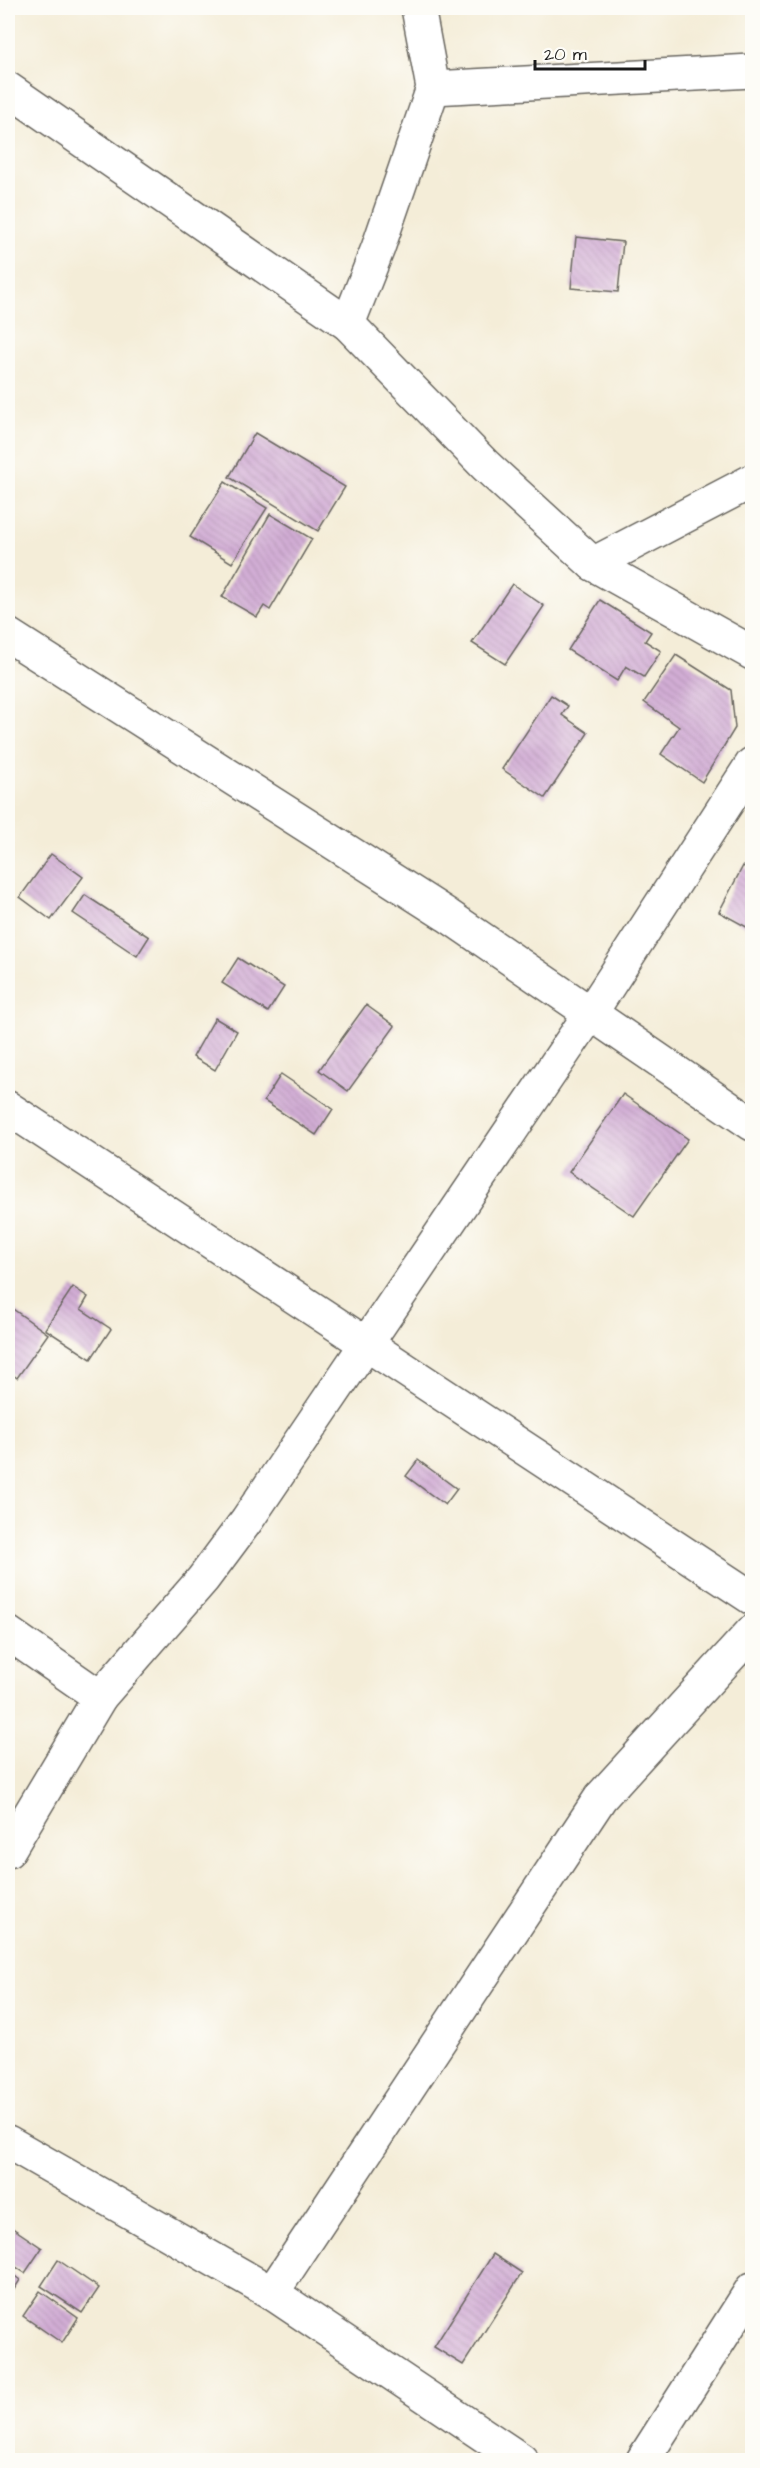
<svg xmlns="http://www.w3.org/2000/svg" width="760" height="2468" font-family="'Architects Daughter',sans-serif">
  <defs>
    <pattern id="building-back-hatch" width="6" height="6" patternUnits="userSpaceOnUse" patternTransform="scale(1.5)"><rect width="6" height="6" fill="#d2add5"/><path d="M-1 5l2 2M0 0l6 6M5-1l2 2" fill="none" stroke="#b494b6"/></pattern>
  </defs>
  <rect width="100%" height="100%" fill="#fdfcf7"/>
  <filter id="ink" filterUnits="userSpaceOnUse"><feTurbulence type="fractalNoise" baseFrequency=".0167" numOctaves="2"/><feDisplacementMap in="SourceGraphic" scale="12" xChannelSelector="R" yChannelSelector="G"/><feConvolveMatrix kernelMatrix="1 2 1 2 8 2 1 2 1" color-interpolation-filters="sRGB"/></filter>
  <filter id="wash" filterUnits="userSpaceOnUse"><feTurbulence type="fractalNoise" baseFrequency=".008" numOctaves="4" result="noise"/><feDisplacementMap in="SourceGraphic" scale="24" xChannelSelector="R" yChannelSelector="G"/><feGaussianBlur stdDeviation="1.35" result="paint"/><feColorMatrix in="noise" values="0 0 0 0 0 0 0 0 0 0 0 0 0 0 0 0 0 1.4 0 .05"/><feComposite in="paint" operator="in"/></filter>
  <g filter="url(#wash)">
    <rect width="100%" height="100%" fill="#f4edd8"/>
    <g id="blocks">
      <g fill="url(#building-back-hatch)">
        <path d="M576,237L623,242L618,292L571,288Z"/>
        <path d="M255,433L345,487L318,531L229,477Z"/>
        <path d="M225,482L267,508L232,563L190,537Z"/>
        <path d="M270,514L312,539L270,610L264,606L257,617L222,597Z"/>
        <path d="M512,584L544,606L505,664L472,643Z"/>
        <path d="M600,600L651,632L645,641L661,651L644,677L626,666L617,681L568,650Z"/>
        <path d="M676,655L731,690L735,728L702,782L661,754L679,727L644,702Z"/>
        <path d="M551,695L568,706L562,715L588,733L545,798L502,769Z"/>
        <path d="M51,854L83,877L51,920L20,897Z"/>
        <path d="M743,866L752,871V930L719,912Z"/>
        <path d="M85,895L149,937L137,956L73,913Z"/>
        <path d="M238,958L284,987L268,1012L222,983Z"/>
        <path d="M366,1005L395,1026L348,1091L319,1070Z"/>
        <path d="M215,1018L237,1031L215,1070L193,1057Z"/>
        <path d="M281,1074L333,1109L316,1135L264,1101Z"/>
        <path d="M623,1094L688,1139L634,1216L569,1172Z"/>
        <path d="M73,1287L88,1297L81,1309L111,1329L91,1359L45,1329Z"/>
        <path d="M10,1307L48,1334L17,1378L8,1371Z"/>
        <path d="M418,1460L457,1489L445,1505L406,1476Z"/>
        <path d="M8,2225L42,2248L25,2273L8,2262Z"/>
        <path d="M493,2254L522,2273L463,2365L434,2347Z"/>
        <path d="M58,2260L99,2288L82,2313L41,2286Z"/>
        <path d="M8,2271L20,2280L8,2299Z"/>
        <path d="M40,2291L78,2318L62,2343L23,2316Z"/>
      </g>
    </g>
  </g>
  <g filter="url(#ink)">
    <use href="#blocks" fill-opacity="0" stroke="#68655e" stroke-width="1.5"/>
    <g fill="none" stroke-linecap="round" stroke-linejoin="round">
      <g stroke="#68655e" stroke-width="36">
        <g id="street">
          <path d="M433,88L752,71"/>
          <path d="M8,89L348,324L485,465L593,564L752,653"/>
          <path d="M348,324L378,248L433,88L418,8"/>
          <path d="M593,564L752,481"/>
          <path d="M8,635L447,915L752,1124"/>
          <path d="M8,1108L752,1598"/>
          <path d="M8,1633L100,1697"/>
          <path d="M8,1851L100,1697L203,1579L247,1520L590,1014L752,764"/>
          <path d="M8,2142L272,2293L521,2460"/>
          <path d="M272,2293L601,1797L752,1632"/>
          <path d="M643,2460L752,2289"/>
        </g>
      </g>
      <use href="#street" stroke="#fff" stroke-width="33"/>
    </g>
  </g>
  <rect width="760" height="2468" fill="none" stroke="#fdfcf7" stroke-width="30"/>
  <path d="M535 60v9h110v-9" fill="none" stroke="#1c1c1c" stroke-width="3"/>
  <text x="544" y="60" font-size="18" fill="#1c1c1c" stroke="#fdfcf7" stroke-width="4.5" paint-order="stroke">20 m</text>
</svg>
